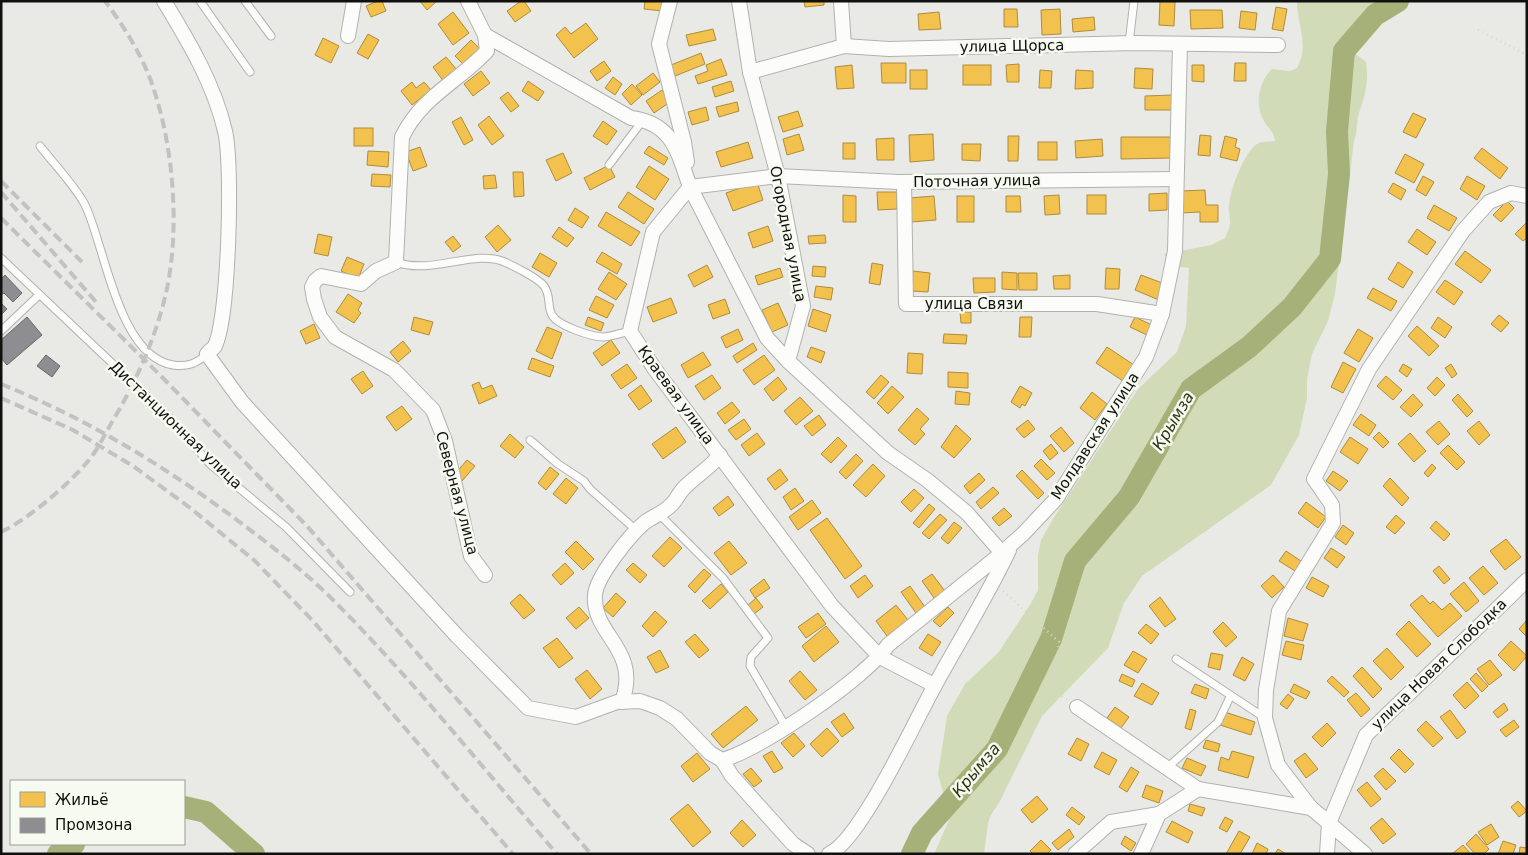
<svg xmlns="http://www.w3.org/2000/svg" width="1528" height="855" font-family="'DejaVu Sans',sans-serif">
  <rect width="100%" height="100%" fill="#e9eae5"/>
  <path fill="#d2dbb8" d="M1297,1H1378L1364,10L1340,45L1344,51L1353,52L1366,62C1369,81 1365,96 1359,113C1356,122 1358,132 1354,141L1335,294L1328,321L1312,354L1307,379V398L1299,435L1271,485L1142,576L1124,603L1108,648L1042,716L1000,801L991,815L988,823L984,854H934L950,818L938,774L947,716L965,684L998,653L1030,605L1038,590V556L1041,540L1053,519L1138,389L1177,352L1186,326L1189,268L1173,266L1164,254L1211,245L1225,238C1234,220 1228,220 1229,205C1230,190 1245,149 1259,143C1263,141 1270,142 1275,141C1274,131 1268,129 1264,121C1254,105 1259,81 1272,69L1290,71L1297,68C1310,45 1297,25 1297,1Z"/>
  <g fill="#f2c14e" stroke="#ae8c3b">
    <path d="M378,1H382L386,11L371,17L366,6Z"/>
    <path d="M420,1H437L427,10Z"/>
    <path d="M521,1H524L531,11L515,22L507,11Z"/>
    <path d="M645,1H664L662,11L644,9Z"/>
    <path d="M804,1H824V5L805,7Z"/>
    <path d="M1160,1L1175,2L1174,26L1159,25Z"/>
    <path d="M1276,7L1287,9L1283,31L1272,29Z"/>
    <path d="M1004,9H1017L1018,27H1004Z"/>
    <path d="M1060,9L1061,34L1042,35L1041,10Z"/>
    <path d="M1190,10H1222L1223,28L1191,29Z"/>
    <path d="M1241,11L1257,13L1255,30L1239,28Z"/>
    <path d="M453,12L469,33L453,45L438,24Z"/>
    <path d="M939,12L941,29L919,30L918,14Z"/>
    <path d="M1094,17L1095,30L1073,32L1072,19Z"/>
    <path d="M586,23L598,39L574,58L556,35L565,27L571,34Z"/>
    <path d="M713,29L716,40L689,46L686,35Z"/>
    <path d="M368,34L379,40L368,59L357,53Z"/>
    <path d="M323,38L339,46L331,63L315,55Z"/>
    <path d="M471,40L480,49L464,65L455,56Z"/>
    <path d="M701,53L705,64L675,76L671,65Z"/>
    <path d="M446,57L458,71L444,82L433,67Z"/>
    <path d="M721,59L727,75L698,84L695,76L708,71L706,65Z"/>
    <path d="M604,61L611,71L597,81L590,71Z"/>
    <path d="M881,63H906V83H882Z"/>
    <path d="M1235,63H1246V81H1234Z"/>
    <path d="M1019,64V82H1007L1006,65Z"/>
    <path d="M852,65L854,88L837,89L835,67Z"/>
    <rect x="963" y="65" width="28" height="20"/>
    <path d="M1192,65H1204V82L1192,81Z"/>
    <path d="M1135,68L1153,69L1152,89L1134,88Z"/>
    <rect x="910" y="70" width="17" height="19"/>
    <path d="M1040,70L1052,71L1051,88H1039Z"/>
    <path d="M1076,70L1093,71V88L1075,89Z"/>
    <path d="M481,71L490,83L473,96L464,84Z"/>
    <path d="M653,73L660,82L643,95L636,86Z"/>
    <path d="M613,77L622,84L615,95L605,88Z"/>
    <path d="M528,81L544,92L538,101L522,91Z"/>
    <path d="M731,81L734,91L715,97L712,87Z"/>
    <path d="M412,82L416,88L424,82L431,90L412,105L401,91Z"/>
    <path d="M632,84L642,95L631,105L622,94Z"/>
    <path d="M662,90L670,102L654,113L646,101Z"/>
    <path d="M508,92L519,106L511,112L500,98Z"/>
    <path d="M1172,95V110H1145V96Z"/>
    <path d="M737,102L739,111L719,117L716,107Z"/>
    <path d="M706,107L709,120L692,125L688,112Z"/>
    <path d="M798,111L803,126L783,132L778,117Z"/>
    <path d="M1413,113L1426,119L1416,138L1403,132Z"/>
    <path d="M489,116L504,136L492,145L478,125Z"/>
    <path d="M461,117L473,140L464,145L452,122Z"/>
    <path d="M603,121L617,131L607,145L593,136Z"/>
    <rect x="354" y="128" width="19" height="18"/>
    <path d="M799,134L804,150L787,155L783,139Z"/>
    <path d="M933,134L934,160L910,162L909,135Z"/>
    <path d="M1200,135L1211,136L1210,156L1198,155Z"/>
    <path d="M1008,136H1019L1018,161H1008Z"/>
    <path d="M1225,136L1237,139L1235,147L1240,149L1237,161L1220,157Z"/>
    <path d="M1121,137H1173V158L1121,159Z"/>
    <path d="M894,138V160H877L876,139Z"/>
    <path d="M1102,139L1103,156L1076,158L1075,141Z"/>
    <path d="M748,142L753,158L721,167L716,152Z"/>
    <rect x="1038" y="142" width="19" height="18"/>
    <rect x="843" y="143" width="12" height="16"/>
    <path d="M962,144H981L980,161L962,160Z"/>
    <path d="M649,146L668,158L664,165L644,153Z"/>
    <path d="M420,147L427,166L413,171L406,152Z"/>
    <path d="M1482,148L1508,168L1500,179L1474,158Z"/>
    <path d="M368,151L389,152L388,167L367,165Z"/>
    <path d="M563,153L572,173L556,181L546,160Z"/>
    <path d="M1405,154L1424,164L1414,183L1395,173Z"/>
    <path d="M609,165L615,177L590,190L584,178Z"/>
    <path d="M649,166L669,179L655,200L636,187Z"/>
    <path d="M513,172H523L524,196L514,197Z"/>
    <path d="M372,174L391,175L390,187L371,186Z"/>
    <path d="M495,175L497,188L484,189L483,176Z"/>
    <path d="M1423,176L1434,182L1426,196L1416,190Z"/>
    <path d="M1467,176L1485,186L1477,200L1460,189Z"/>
    <path d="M757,182L763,200L733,211L726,193Z"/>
    <path d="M1393,183L1406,190L1401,200L1388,192Z"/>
    <path d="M1205,190L1206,205H1218V222H1200V212L1181,213L1180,191Z"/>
    <path d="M628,192L654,209L644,224L618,207Z"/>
    <path d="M877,192H897V209L878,210Z"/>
    <path d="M1167,193V210L1149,211V194Z"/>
    <path d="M843,195L856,196V222H843Z"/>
    <path d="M1059,195L1060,214L1045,215L1044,196Z"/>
    <rect x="1087" y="195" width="19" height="19"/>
    <path d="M934,196L936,220L911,222L909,198Z"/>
    <rect x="957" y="196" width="17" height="26"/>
    <path d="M1006,196H1020L1021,212H1006Z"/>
    <path d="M1507,201L1514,208L1501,222L1493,215Z"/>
    <path d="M1434,205L1457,218L1449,231L1427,218Z"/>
    <path d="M575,208L589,217L582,228L568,220Z"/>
    <path d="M606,212L640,232L631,246L598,226Z"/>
    <path d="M1527,222V238L1523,241L1515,234Z"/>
    <path d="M498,225L511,240L497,252L485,237Z"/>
    <path d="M768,226L773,241L753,248L748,233Z"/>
    <path d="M559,227L574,238L567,247L552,237Z"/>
    <path d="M1417,229L1436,242L1427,255L1408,242Z"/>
    <path d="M318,234L332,237L328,256L314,253Z"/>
    <path d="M825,235L826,243L809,244L808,236Z"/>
    <path d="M453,236L461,246L453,252L445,242Z"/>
    <path d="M1465,251L1491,270L1481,283L1455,264Z"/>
    <path d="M602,252L622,264L617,274L596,262Z"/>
    <path d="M540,253L557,263L549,277L532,267Z"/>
    <path d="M347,257L364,264L358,279L341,271Z"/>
    <path d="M1398,262L1413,272L1403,288L1388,279Z"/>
    <path d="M872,263L883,265L880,285L869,283Z"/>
    <path d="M707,265L713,277L694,287L688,275Z"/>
    <path d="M813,266L826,267L825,277L812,276Z"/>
    <path d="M780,268L783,277L758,285L755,276Z"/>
    <path d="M1106,268L1120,269L1119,289H1105Z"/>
    <path d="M913,271L930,273L928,292L911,291Z"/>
    <path d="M609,272L627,284L616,300L598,289Z"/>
    <path d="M1002,272L1017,273V290L1002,289Z"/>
    <path d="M1018,273H1037V290H1019Z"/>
    <path d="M1070,275V289H1054L1053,276Z"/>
    <path d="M1141,275L1165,284L1159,300L1135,290Z"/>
    <path d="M973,278H995V292L974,293Z"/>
    <path d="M1445,280L1463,292L1454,305L1436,292Z"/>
    <path d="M816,286L833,288L831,300L814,297Z"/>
    <path d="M1373,288L1397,301L1391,311L1367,298Z"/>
    <path d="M348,294L362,303L358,310L361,313L354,323L336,312Z"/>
    <path d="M596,296L614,305L607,318L589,310Z"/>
    <path d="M671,298L677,313L653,322L647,307Z"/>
    <path d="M725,299L730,313L713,319L708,305Z"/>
    <path d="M778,303L788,325L772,332L762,310Z"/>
    <path d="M813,309L831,315L826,332L808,326Z"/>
    <path d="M960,312H971V323H961Z"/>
    <path d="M1499,315L1509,323L1501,332L1491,324Z"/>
    <path d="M414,317L433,322L429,335L411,330Z"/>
    <path d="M588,317L604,323L601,331L585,325Z"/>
    <path d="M1020,317H1032L1031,337H1019Z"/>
    <path d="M1135,317L1154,326L1149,336L1130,327Z"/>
    <path d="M1438,317L1452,327L1445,338L1431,328Z"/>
    <path d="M314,324L320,338L306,344L300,331Z"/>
    <path d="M1417,326L1439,346L1429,356L1408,336Z"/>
    <path d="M547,327L562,333L552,359L536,351Z"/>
    <path d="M738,329L743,340L726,348L721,337Z"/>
    <path d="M1358,329L1373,338L1359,362L1344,353Z"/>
    <path d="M944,334L967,335L966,344L943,343Z"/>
    <path d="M611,340L620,353L602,366L593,353Z"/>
    <path d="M403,341L411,351L398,362L390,352Z"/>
    <path d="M753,343L757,350L737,363L733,356Z"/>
    <path d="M811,347L825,352L821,363L807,357Z"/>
    <path d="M1107,347L1134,365L1123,381L1096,363Z"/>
    <path d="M703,352L711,365L688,378L681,365Z"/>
    <path d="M908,353L923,354L922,374L907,373Z"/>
    <path d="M764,355L775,370L754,385L743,370Z"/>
    <path d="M532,358L554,366L550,377L528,369Z"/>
    <path d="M1343,362L1356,369L1343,393L1331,387Z"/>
    <path d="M627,364L637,378L621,389L611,375Z"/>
    <path d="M1403,364L1412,369L1407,377L1399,371Z"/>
    <path d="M1451,364L1457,374L1452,378L1445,368Z"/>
    <path d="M363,371L373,386L362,394L351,379Z"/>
    <path d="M948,372L968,373V388L948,387Z"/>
    <path d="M712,375L721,388L704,400L695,386Z"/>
    <path d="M881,375L889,382L874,399L866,392Z"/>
    <path d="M1386,376L1402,390L1393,400L1377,386Z"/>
    <path d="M778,377L787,389L773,401L764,389Z"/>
    <path d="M1437,377L1445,385L1435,396L1427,388Z"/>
    <path d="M479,382L482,389L492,385L497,396L479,404L472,385Z"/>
    <path d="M641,385L652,401L639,410L628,395Z"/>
    <path d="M892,386L904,397L888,414L877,403Z"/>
    <path d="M1020,386L1032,393L1025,406L1022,404L1020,408L1011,402Z"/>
    <path d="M956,391L970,393L969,405L955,404Z"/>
    <path d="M1092,392L1107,404L1095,420L1080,408Z"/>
    <path d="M1413,394L1423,405L1411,417L1400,407Z"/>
    <path d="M1458,394L1473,411L1467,417L1452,400Z"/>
    <path d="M800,397L813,411L796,425L784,411Z"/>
    <path d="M732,402L740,412L725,424L717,413Z"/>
    <path d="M402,406L412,419L396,431L386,417Z"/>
    <path d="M917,408L929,419L920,429L925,434L915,445L898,430Z"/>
    <path d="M1361,414L1376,425L1369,436L1353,425Z"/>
    <path d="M819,415L826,425L812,436L804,426Z"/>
    <path d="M744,419L751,429L736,440L728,430Z"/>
    <path d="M1028,420L1035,429L1024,438L1016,429Z"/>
    <path d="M1439,421L1450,434L1438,445L1426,432Z"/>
    <path d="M1479,421L1490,435L1479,445L1467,431Z"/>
    <path d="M956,425L971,439L954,458L941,447Z"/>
    <path d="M676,427L686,442L663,459L652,444Z"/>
    <path d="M1061,427L1074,443L1064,452L1050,436Z"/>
    <path d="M1379,432L1389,442L1383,448L1373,438Z"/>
    <path d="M757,433L765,444L749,456L741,445Z"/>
    <path d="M1410,433L1426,451L1414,462L1398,444Z"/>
    <path d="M510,434L524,447L515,458L500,446Z"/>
    <path d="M838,437L847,446L831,463L821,454Z"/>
    <path d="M1350,437L1368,449L1358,464L1340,452Z"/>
    <path d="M1051,444L1058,453L1050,460L1043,451Z"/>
    <path d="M1448,445L1465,462L1457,470L1440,453Z"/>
    <path d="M856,454L863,461L846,479L839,472Z"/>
    <path d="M1041,459L1055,473L1047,480L1034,466Z"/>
    <path d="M467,460L475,466L462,481L454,475Z"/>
    <path d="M873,464L885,476L866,497L853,485Z"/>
    <path d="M1432,464L1436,468L1428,477L1424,473Z"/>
    <path d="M550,467L559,474L546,490L538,483Z"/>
    <path d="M780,469L788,480L775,490L767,479Z"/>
    <path d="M1022,470L1044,493L1038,499L1016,476Z"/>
    <path d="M1333,471L1348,481L1340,491L1326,481Z"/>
    <path d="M979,473L985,480L970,494L964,486Z"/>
    <path d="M566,478L578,488L566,504L553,494Z"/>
    <path d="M1390,478L1409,498L1402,506L1383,486Z"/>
    <path d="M993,487L999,493L981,509L976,502Z"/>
    <path d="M795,488L804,501L791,510L783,497Z"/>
    <path d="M914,489L924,498L911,512L901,502Z"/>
    <path d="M728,496L734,505L719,516L713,508Z"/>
    <path d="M812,500L821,513L798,530L789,517Z"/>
    <path d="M1306,502L1326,517L1318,528L1298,513Z"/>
    <path d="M929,504L935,509L919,528L913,523Z"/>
    <path d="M1004,508L1012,516L999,526L992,518Z"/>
    <path d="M940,514L947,520L929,539L922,533Z"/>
    <path d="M1396,515L1405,523L1395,534L1386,527Z"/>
    <path d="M827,518L862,566L845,579L810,530Z"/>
    <path d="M1436,521L1450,534L1444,541L1430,528Z"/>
    <path d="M954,522L962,528L948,544L941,538Z"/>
    <path d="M1343,525L1354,533L1346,545L1335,537Z"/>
    <path d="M670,537L682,548L664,567L652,556Z"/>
    <path d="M1506,539L1521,557L1505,570L1490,551Z"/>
    <path d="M576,541L594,559L583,570L565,552Z"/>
    <path d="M729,541L747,563L731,575L714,553Z"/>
    <path d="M1331,548L1345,557L1337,568L1324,558Z"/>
    <path d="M1286,551L1301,561L1295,571L1279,561Z"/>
    <path d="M565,563L574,573L561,585L552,575Z"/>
    <path d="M633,563L647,575L640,583L626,570Z"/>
    <path d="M1439,566L1450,579L1444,584L1433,571Z"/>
    <path d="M1483,566L1498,583L1484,595L1469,578Z"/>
    <path d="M704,569L711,575L695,593L688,586Z"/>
    <path d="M932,574L945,591L934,598L922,581Z"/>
    <path d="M865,575L873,586L858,598L850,586Z"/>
    <path d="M1273,575L1284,587L1272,598L1261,586Z"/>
    <path d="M1312,577L1329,586L1323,597L1306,588Z"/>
    <path d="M764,579L770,588L755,598L750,590Z"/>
    <path d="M1464,582L1479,601L1466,612L1450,594Z"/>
    <path d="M721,584L728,592L710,609L702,601Z"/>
    <path d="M910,586L925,607L916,613L901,592Z"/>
    <path d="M616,593L626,602L613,617L603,608Z"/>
    <path d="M520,594L535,610L524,619L510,603Z"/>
    <path d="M1422,595L1430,604L1433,601L1442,610L1450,603L1462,616L1438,637L1410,605Z"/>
    <path d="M1160,597L1176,619L1165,627L1149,606Z"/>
    <path d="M756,598L763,607L754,614L747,606Z"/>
    <path d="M896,605L908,620L887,636L876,621Z"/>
    <path d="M579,607L589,618L576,629L566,618Z"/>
    <path d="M948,607L954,613L940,627L933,621Z"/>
    <path d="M655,611L667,622L653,637L642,626Z"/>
    <path d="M818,613L826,624L806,638L798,627Z"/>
    <path d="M1288,618L1308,624L1303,641L1284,636Z"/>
    <path d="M1527,620V637L1519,629Z"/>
    <path d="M1409,621L1431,644L1417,657L1396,634Z"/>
    <path d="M1223,622L1237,637L1226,647L1213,632Z"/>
    <path d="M1146,624L1159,634L1151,644L1138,633Z"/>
    <path d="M826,626L839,642L814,662L802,646Z"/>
    <path d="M695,634L709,650L699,658L685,642Z"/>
    <path d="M928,634L941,642L932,656L919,648Z"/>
    <path d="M557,638L573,658L559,668L543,648Z"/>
    <path d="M1286,641L1304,645L1301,660L1282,655Z"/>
    <path d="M1511,641L1527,656L1514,671L1498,655Z"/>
    <path d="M1387,648L1404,667L1391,680L1373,661Z"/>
    <path d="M660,650L669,667L656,673L647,657Z"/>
    <path d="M1133,651L1147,659L1138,673L1124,665Z"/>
    <path d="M1211,653L1223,655L1220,670L1208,667Z"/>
    <path d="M1242,657L1254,664L1245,681L1233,675Z"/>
    <path d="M1490,660L1502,675L1489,685L1477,669Z"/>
    <path d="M1362,667L1382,689L1373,698L1353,676Z"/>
    <path d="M587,670L602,689L590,699L575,679Z"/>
    <path d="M800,671L817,690L805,700L789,681Z"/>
    <path d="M1476,673L1488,686L1482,692L1470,679Z"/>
    <path d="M1122,674L1135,680L1132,687L1119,681Z"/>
    <path d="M1332,676L1349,692L1344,697L1327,681Z"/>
    <path d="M1467,682L1479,696L1465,709L1453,695Z"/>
    <path d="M1142,683L1159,693L1152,705L1134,696Z"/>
    <path d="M1195,684L1209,689L1206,699L1191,693Z"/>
    <path d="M1294,684L1310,692L1306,699L1290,692Z"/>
    <path d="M1356,693L1370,709L1361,717L1347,700Z"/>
    <path d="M1288,694L1294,699L1287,709L1280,704Z"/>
    <path d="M1504,703L1508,710L1498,718L1493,712Z"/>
    <path d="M746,706L758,720L723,748L711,734Z"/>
    <path d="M1115,707L1129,717L1121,728L1107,718Z"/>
    <path d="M1190,709L1196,711L1191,730L1185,728Z"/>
    <path d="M1450,710L1466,732L1457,739L1440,717Z"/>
    <path d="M1225,712L1255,722L1251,735L1220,725Z"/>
    <path d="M844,713L854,728L842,737L831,722Z"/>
    <path d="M1514,720L1519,727L1506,737L1500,730Z"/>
    <path d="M1426,721L1443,738L1433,747L1417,730Z"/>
    <path d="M1327,723L1336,733L1322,747L1312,737Z"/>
    <path d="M827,728L839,741L822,757L810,744Z"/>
    <path d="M794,733L805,746L793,757L781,743Z"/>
    <path d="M1077,738L1089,744L1081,761L1068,754Z"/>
    <path d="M1206,740L1220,744L1218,752L1203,748Z"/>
    <path d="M1399,749L1414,764L1405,773L1390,758Z"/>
    <path d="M772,751L783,768L774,773L763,756Z"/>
    <path d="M1232,751L1254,757L1248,778L1218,770L1221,757L1229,760Z"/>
    <path d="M1102,752L1117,760L1109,775L1094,767Z"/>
    <path d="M697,753L710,769L693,782L681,766Z"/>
    <path d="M1305,753L1318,769L1306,778L1294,761Z"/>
    <path d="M1187,758L1206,766L1201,776L1182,768Z"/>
    <path d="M1131,767L1139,772L1127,792L1119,787Z"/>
    <path d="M751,768L762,781L754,787L743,774Z"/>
    <path d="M1383,768L1396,781L1386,790L1374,776Z"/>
    <path d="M1367,782L1381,799L1371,807L1357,790Z"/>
    <path d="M1146,785L1163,791L1159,803L1142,797Z"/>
    <path d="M1037,796L1048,809L1032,823L1021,810Z"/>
    <path d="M1518,801L1527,811L1519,817L1511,807Z"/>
    <path d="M688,804L711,832L693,847L670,819Z"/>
    <path d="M1190,804L1205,808L1202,816L1188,811Z"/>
    <path d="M1072,807L1085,817L1079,825L1066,815Z"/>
    <path d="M1225,817L1233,821L1227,832L1219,828Z"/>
    <path d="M1382,818L1396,834L1383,844L1370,828Z"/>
    <path d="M742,820L756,835L743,847L730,833Z"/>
    <path d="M1172,821L1193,832L1188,843L1166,832Z"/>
    <path d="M1491,824L1499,837L1487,845L1478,832Z"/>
    <path d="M1069,829L1074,837L1058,850L1052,843Z"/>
    <path d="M1239,831L1250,837L1240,854H1226Z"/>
    <path d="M1476,834L1489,849L1484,854H1475L1466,844Z"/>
    <path d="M1125,836L1136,843L1131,851L1121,844Z"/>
    <path d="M1041,840L1051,850L1047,854H1033L1030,851Z"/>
    <path d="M1503,841L1516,845L1513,854H1498Z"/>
    <path d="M1257,843L1268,849L1266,854H1252Z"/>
    <path d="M1463,845L1471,854H1452Z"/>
    <path d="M1520,847L1527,848V854H1519Z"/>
    <path d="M1278,849L1286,854H1275Z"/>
  </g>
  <g fill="#8d8d92" stroke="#68686a">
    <path d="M5,275L22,293L13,302L4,293L1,295V279Z"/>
    <path d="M1,303L7,309L1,315Z"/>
    <path d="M27,317L42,335L7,365L1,358V340Z"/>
    <path d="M46,355L60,366L52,377L37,366Z"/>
  </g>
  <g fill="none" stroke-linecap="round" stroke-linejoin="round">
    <g stroke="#a5b178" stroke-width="22">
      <path d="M184,807L206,812L254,854"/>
      <path d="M58,854L74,844"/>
      <path d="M912,854L922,833L997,749L1051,639L1075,561L1129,497L1191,389L1249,347L1292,307L1330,259L1339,174L1337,131L1344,51L1375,15L1398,1"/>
    </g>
    <g stroke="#b1b2af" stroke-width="9">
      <g id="service">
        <path d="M200,1L250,72"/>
        <path d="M245,1L271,36"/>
        <path d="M1129,43L1134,1"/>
        <path d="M40,146C53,163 78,189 86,207C105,248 119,357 173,365C187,367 196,364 207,354"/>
        <path d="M609,165L643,120"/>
        <path d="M1,258L168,416L210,464L286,527L350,592"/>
        <path d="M396,262C430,275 474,250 502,261C512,265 538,278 544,286C551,295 547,306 552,315C558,326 592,337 604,337C612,336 622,333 630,331"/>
        <path d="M1,331L39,295"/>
        <path d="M530,440L558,464L584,481L590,489L636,530"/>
        <path d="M660,515L723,578L768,638L751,657L750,666L786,727"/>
        <path d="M1176,659L1265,718"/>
        <path d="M1167,768L1218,722L1230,697"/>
      </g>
    </g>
    <g stroke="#b1b2af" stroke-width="16">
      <g id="minor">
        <path d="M164,1C189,42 214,84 225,131C233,165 229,316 215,346C213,349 209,351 207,354L242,402L457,636L528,708L576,717L617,702L640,701L660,708L677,719L710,753L722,760L732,776L793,844L808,854"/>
        <path d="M468,1L485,35L631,118C673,123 678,153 690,187L653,232L630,331L654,368L832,606L880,657L934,685"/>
        <path d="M670,1L659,44L684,142L687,162"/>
        <path d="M739,1L750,72L778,176L803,306L788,361L888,453L927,480L967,513L1002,553"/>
        <path d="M841,1L844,46"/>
        <path d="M348,36L354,1"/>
        <path d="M750,72L844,46L889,49L1134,43L1278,45"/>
        <path d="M904,182L906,304H1097L1162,314"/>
        <path d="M788,361L767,338L690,187L778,176L898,182L1176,179"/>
        <path d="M485,575L471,556L445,441L433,410L394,370L335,337L320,317L314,299L312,287L315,281L321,276L361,284L376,271L396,262L402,137C421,97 458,82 487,51L485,35"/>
        <path d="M622,702C641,648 592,636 595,595C596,577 630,535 644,523C653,516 664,513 672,504C677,499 680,491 686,486C697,475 711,467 720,455"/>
        <path d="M1077,707L1198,789L1311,808L1329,823L1366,735L1527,580"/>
        <path d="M722,760C760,750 867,677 888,645L996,558L1023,534L1056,499L1146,357L1162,314L1175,251L1180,44"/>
        <path d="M1311,808L1278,765L1265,718L1266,690L1279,611L1333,523L1332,505L1314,479L1369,369L1463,231L1489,202L1511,193L1527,196"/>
        <path d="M1329,823L1365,854"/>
        <path d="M829,854C860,841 915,721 934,687C959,641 987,597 1009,550"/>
        <path d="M1075,854L1111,822L1159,814"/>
        <path d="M1141,854L1159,814L1198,789"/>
        <path d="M1327,854L1329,823"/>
      </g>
    </g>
    <g stroke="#d6d6d5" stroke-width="2.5" stroke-dasharray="1 4" stroke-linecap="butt">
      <path d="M1478,30L1527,55"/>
      <path d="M1003,591L1059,642L1053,690L1067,700"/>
    </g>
    <use href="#service" stroke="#fcfcfb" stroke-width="7"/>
    <use href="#minor" stroke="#fcfcfb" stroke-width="14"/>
    <g stroke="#c2c2c1" stroke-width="4" stroke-dasharray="10 5" stroke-linecap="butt">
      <path d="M1,181L82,262"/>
      <path d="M1,192L96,302"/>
      <path d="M1,218L162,377L307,526L591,854"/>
      <path d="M1,384C85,418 161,464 233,517C265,541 298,566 327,594C409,675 482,767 557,854"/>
      <path d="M1,398L73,430L133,466L189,507L255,561L313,621L513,854"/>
      <path d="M1,532C29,519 69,484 89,460C98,449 105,434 112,422C136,382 156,337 166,293C180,231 174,151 154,90C144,58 125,28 105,1"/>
    </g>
  </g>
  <g text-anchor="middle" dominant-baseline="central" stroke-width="5" stroke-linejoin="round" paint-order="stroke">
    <g font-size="15" fill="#10110e" stroke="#f7faf0">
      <text transform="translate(1012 46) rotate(-1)">улица Щорса</text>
      <text transform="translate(977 181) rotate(-1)">Поточная улица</text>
      <text transform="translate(788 234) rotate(79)">Огородная улица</text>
      <text x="974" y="304">улица Связи</text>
      <text transform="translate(676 395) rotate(54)">Краевая улица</text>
      <text transform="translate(176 425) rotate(44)">Дистанционная улица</text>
      <text transform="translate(1095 436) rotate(-57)">Молдавская улица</text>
      <text transform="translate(457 493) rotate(75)">Северная улица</text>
      <text transform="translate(1439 664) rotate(-44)">улица Новая Слободка</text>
    </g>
    <g font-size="16" font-style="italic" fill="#2f3714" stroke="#f7faf0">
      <text transform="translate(1173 421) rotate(-59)">Крымза</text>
      <text transform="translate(976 770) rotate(-50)">Крымза</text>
    </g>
  </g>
  <rect width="1528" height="855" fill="none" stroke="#10110e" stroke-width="5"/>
  <rect x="10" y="780" width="175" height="65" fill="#f7faf0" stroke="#9b9d96"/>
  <rect x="20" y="792" width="25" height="15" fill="#f2c14e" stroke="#9b9d96"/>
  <text x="55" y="805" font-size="15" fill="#10110e">Жильё</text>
  <rect x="20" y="818" width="25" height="15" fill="#8d8d92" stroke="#9b9d96"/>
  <text x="55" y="830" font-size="15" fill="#10110e">Промзона</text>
</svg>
